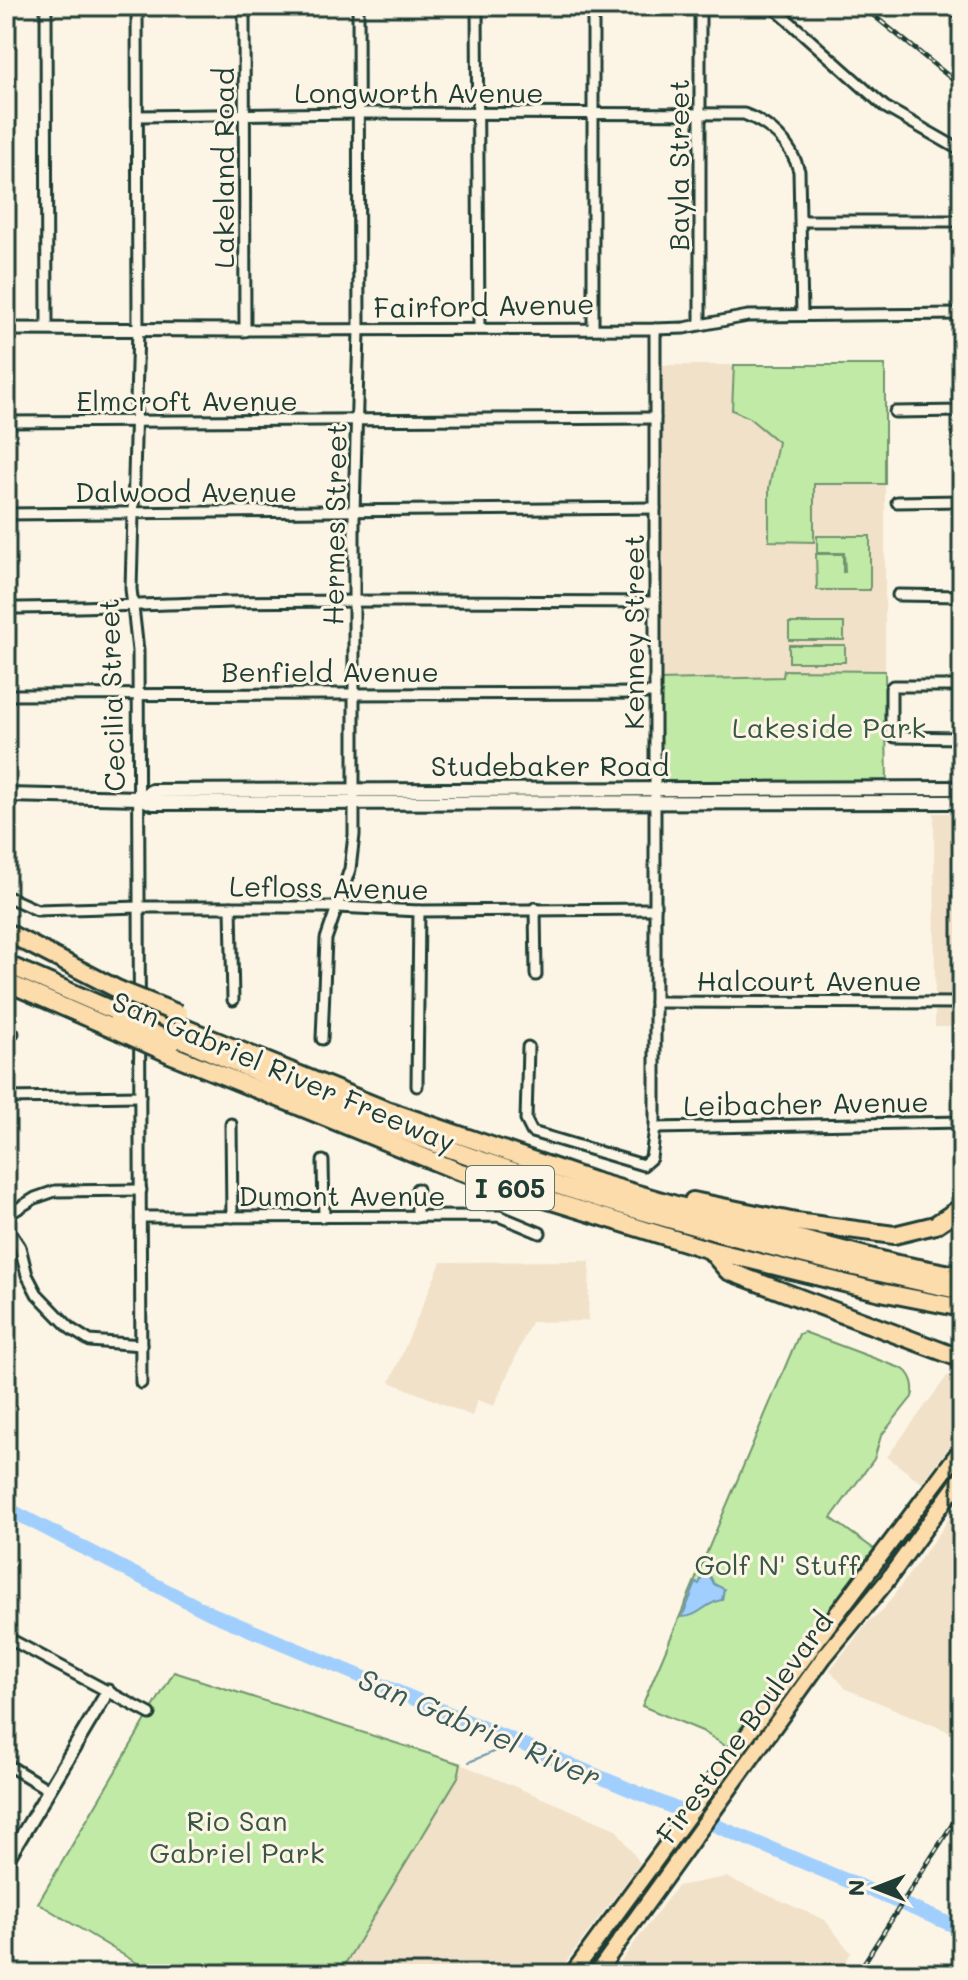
<svg xmlns="http://www.w3.org/2000/svg" width="968" height="1980" font-family="Mali,sans-serif">
  <rect width="100%" height="100%" fill="#fcf5e5"/>
  <filter id="ink" filterUnits="userSpaceOnUse"><feTurbulence type="fractalNoise" baseFrequency=".0125" numOctaves="2"/><feDisplacementMap in="SourceGraphic" scale="16" xChannelSelector="R" yChannelSelector="G"/><feConvolveMatrix kernelMatrix="1 2 1 2 8 2 1 2 1" color-interpolation-filters="sRGB"/></filter>
  <g filter="url(#ink)">
    <g fill="#f1e1c9">
      <path d="M658,365H885V671L784,670V677L659,680Z"/>
      <path d="M934,813H962V1027H935Z"/>
      <path d="M590,1261L588,1321L531,1322L494,1406L477,1400L472,1416L390,1382L441,1262Z"/>
      <path d="M948,1375L962,1391V1430L922,1483L887,1457Z"/>
      <path d="M962,1495V1737L846,1689L830,1670L870,1620L882,1611L943,1528Z"/>
      <path d="M461,1764L616,1829L640,1863L557,1974H339L458,1777Z"/>
      <path d="M726,1877L825,1920L851,1953L838,1974H611L677,1886Z"/>
    </g>
    <g fill="#c1eaa6" stroke="#70946d" stroke-width="2">
      <path d="M734,365H885V484H814V542L769,541V488L778,442L748,417L732,410Z"/>
      <path d="M817,536H870V590H817L816,554H843V572H845L844,553H817Z"/>
      <rect x="789" y="623" width="55" height="17"/>
      <rect x="789" y="645" width="56" height="17"/>
      <path d="M784,670L885,671L887,783H659V680L783,677Z"/>
      <path d="M804,1332L903,1369C912,1375 915,1387 912,1397L881,1436L874,1459L831,1518L874,1549L727,1747L702,1731L642,1706L799,1334Z"/>
      <path d="M174,1672L461,1764L458,1777L339,1974H155L38,1903Z"/>
    </g>
    <path fill="#a1cffd" stroke="#6d95ad" stroke-width="2" d="M709,1574L714,1584L724,1589L722,1600C706,1602 699,1617 682,1617L696,1583L699,1584L703,1575Z"/>
    <g fill="none" stroke-linecap="round" stroke-linejoin="round">
      <path stroke="#6d95ad" stroke-width="2" d="M469,1762L517,1742"/>
      <path stroke="#a1cffd" stroke-width="14" d="M6,1508L210,1613L962,1929"/>
      <g stroke="#1f3d34" stroke-width="15">
        <g id="minor">
          <path d="M46,6L47,329"/>
          <path d="M137,6L138,328L131,589L138,651L141,1383"/>
          <path d="M244,6L245,330L655,329L684,328L748,316L962,314"/>
          <path d="M477,6L479,328"/>
          <path d="M700,6V323"/>
          <path d="M772,6L885,107L962,151"/>
          <path d="M950,6L962,15"/>
          <path d="M138,116L358,113L744,114C770,124 791,143 799,171L802,315"/>
          <path d="M801,221H962"/>
          <path d="M593,328V6"/>
          <path d="M655,329V1128"/>
          <path d="M895,412L962,411"/>
          <path d="M6,422L655,418"/>
          <path d="M897,502L962,501"/>
          <path d="M6,514L655,508"/>
          <path d="M898,595L962,596"/>
          <path d="M6,608C81,608 155,604 230,602C372,600 514,601 655,602"/>
          <path d="M962,686H893L891,688V735L895,737L962,738"/>
          <path d="M6,695L655,693"/>
          <path d="M6,896L37,910L140,907H337L419,911L655,909"/>
          <path d="M231,907L233,1000"/>
          <path d="M535,908L536,975"/>
          <path d="M655,1002L962,1003"/>
          <path d="M6,1028L13,1033"/>
          <path d="M322,1039L326,939L350,869L354,835V512L359,331L358,6"/>
          <path d="M528,1047L526,1120L532,1132L643,1165L651,1158L655,1128L962,1122"/>
          <path d="M417,1086L419,911"/>
          <path d="M6,1098L140,1096"/>
          <path d="M231,1124L232,1217"/>
          <path d="M323,1161L324,1217"/>
          <path d="M417,1189V1217"/>
          <path d="M6,1216L35,1198L55,1191L141,1190"/>
          <path d="M141,1217L499,1216L540,1233"/>
          <path d="M6,1226L20,1247L27,1275L37,1294L71,1329L90,1341L141,1345"/>
          <path d="M6,1637L150,1714"/>
          <path d="M6,1764L49,1790"/>
          <path d="M51,1974L52,1972L56,1974"/>
        </g>
      </g>
      <g stroke="#1f3d34" stroke-width="17">
        <g id="tertiary">
          <path d="M6,329L245,330"/>
          <path d="M6,1862L108,1691"/>
        </g>
      </g>
      <g stroke="#1f3d34" stroke-width="18">
        <g id="secondary">
          <path d="M6,795L140,798L152,803L962,802"/>
          <path d="M140,798L152,791L962,788"/>
        </g>
      </g>
      <g stroke="#1f3d34" stroke-width="20">
        <g id="primary">
          <path d="M572,1974L826,1628L962,1448"/>
          <path d="M596,1974L824,1657L886,1582L962,1477"/>
        </g>
      </g>
      <g stroke="#1f3d34" stroke-width="22">
        <g id="motorway">
          <path d="M6,932L119,990"/>
          <path d="M6,964L119,1013"/>
          <path d="M6,982L119,1031"/>
          <path d="M160,1018L381,1108L593,1181L738,1223L893,1263L962,1276"/>
          <path d="M163,1031C248,1069 333,1106 420,1138C596,1204 778,1252 962,1291"/>
          <path d="M170,1054L458,1171L532,1195L710,1250L881,1292L962,1308"/>
          <path d="M693,1201L796,1222L894,1235L935,1225L962,1207"/>
          <path d="M710,1250L728,1271L962,1359"/>
        </g>
      </g>
      <use href="#minor" stroke="#fcf5e5" stroke-width="9"/>
      <use href="#tertiary" stroke="#fcf5e5" stroke-width="11"/>
      <use href="#secondary" stroke="#fcf5e5" stroke-width="12"/>
      <use href="#primary" stroke="#fddcac" stroke-width="14"/>
      <use href="#motorway" stroke="#fddcac" stroke-width="16"/>
      <g stroke="#1f3d34" stroke-width="5">
        <g id="rail">
          <path d="M862,6L962,87"/>
          <path d="M857,1974L962,1809"/>
        </g>
      </g>
      <use href="#rail" stroke="#fcf5e5" stroke-width="2" stroke-dasharray="6" stroke-linecap="butt"/>
      <g stroke="#1f3d34" stroke-width="22" stroke-linecap="butt">
        <g id="motorway-bridge">
          <path d="M119,990L179,1014"/>
          <path d="M118,1018L173,1042"/>
          <path d="M119,1031L170,1054"/>
        </g>
      </g>
      <use href="#motorway-bridge" stroke="#fddcac" stroke-width="16"/>
    </g>
  </g>
  <g text-anchor="middle" dominant-baseline="central" stroke-width="6" stroke-linejoin="round" paint-order="stroke">
    <rect fill="#fcf5e5" stroke="#617469" stroke-width="2" x="466" y="1166" width="88" height="44" rx="6"/>
    <g font-size="26" font-weight="bold" fill="#1f3d34">
      <text x="510" y="1188">I 605</text>
    </g>
    <g font-size="28" fill="#1f3d34" stroke="#fcf5e5">
      <text x="419" y="92">Longworth Avenue</text>
      <text transform="translate(678 165) rotate(-90)">Bayla Street</text>
      <text transform="translate(223 168) rotate(-90)">Lakeland Road</text>
      <text transform="translate(484 305) rotate(-1)">Fairford Avenue</text>
      <text x="187" y="400">Elmcroft Avenue</text>
      <text x="186" y="491">Dalwood Avenue</text>
      <text transform="translate(334 524) rotate(-89)">Hermes Street</text>
      <text transform="translate(633 632) rotate(-90)">Kenney Street</text>
      <text x="330" y="671">Benfield Avenue</text>
      <text transform="translate(111 695) rotate(-92)">Cecilia Street</text>
      <text x="550" y="765">Studebaker Road</text>
      <text transform="translate(329 887) rotate(1)">Lefloss Avenue</text>
      <text x="809" y="980">Halcourt Avenue</text>
      <text transform="translate(284 1071) rotate(23)">San Gabriel River Freeway</text>
      <text transform="translate(806 1103) rotate(-1)">Leibacher Avenue</text>
      <text x="342" y="1195">Dumont Avenue</text>
      <text transform="translate(744 1727) rotate(-54)">Firestone Boulevard</text>
    </g>
    <g font-size="28" fill="#375745" stroke="#fcf5e5">
      <text x="829" y="727">Lakeside Park</text>
      <text x="777" y="1564">Golf N' Stuff</text>
      <text x="237" y="1820">Rio San<tspan x="237" dy="32">Gabriel Park</tspan></text>
    </g>
    <g font-size="30" font-style="italic" fill="#395a5c" stroke="#fcf5e5">
      <text transform="translate(480 1727) rotate(23)">San Gabriel River</text>
    </g>
  </g>
  <rect width="968" height="1980" fill="none" stroke="#fcf5e5" stroke-width="32"/>
  <rect x="16" y="16" width="936" height="1948" fill="none" stroke="#1f3d34" stroke-width="3" filter="url(#ink)"/>
  <g transform="translate(876 1888) rotate(270)" stroke="#fcf5e5" stroke-width="6" paint-order="stroke">
  <path d="M0-6L14 30L0 20L-14 30Z" fill="#1f3d34"/>
  <text y="-12" font-size="22" font-weight="bold" text-anchor="middle" fill="#1f3d34">N</text>
  </g>
</svg>
